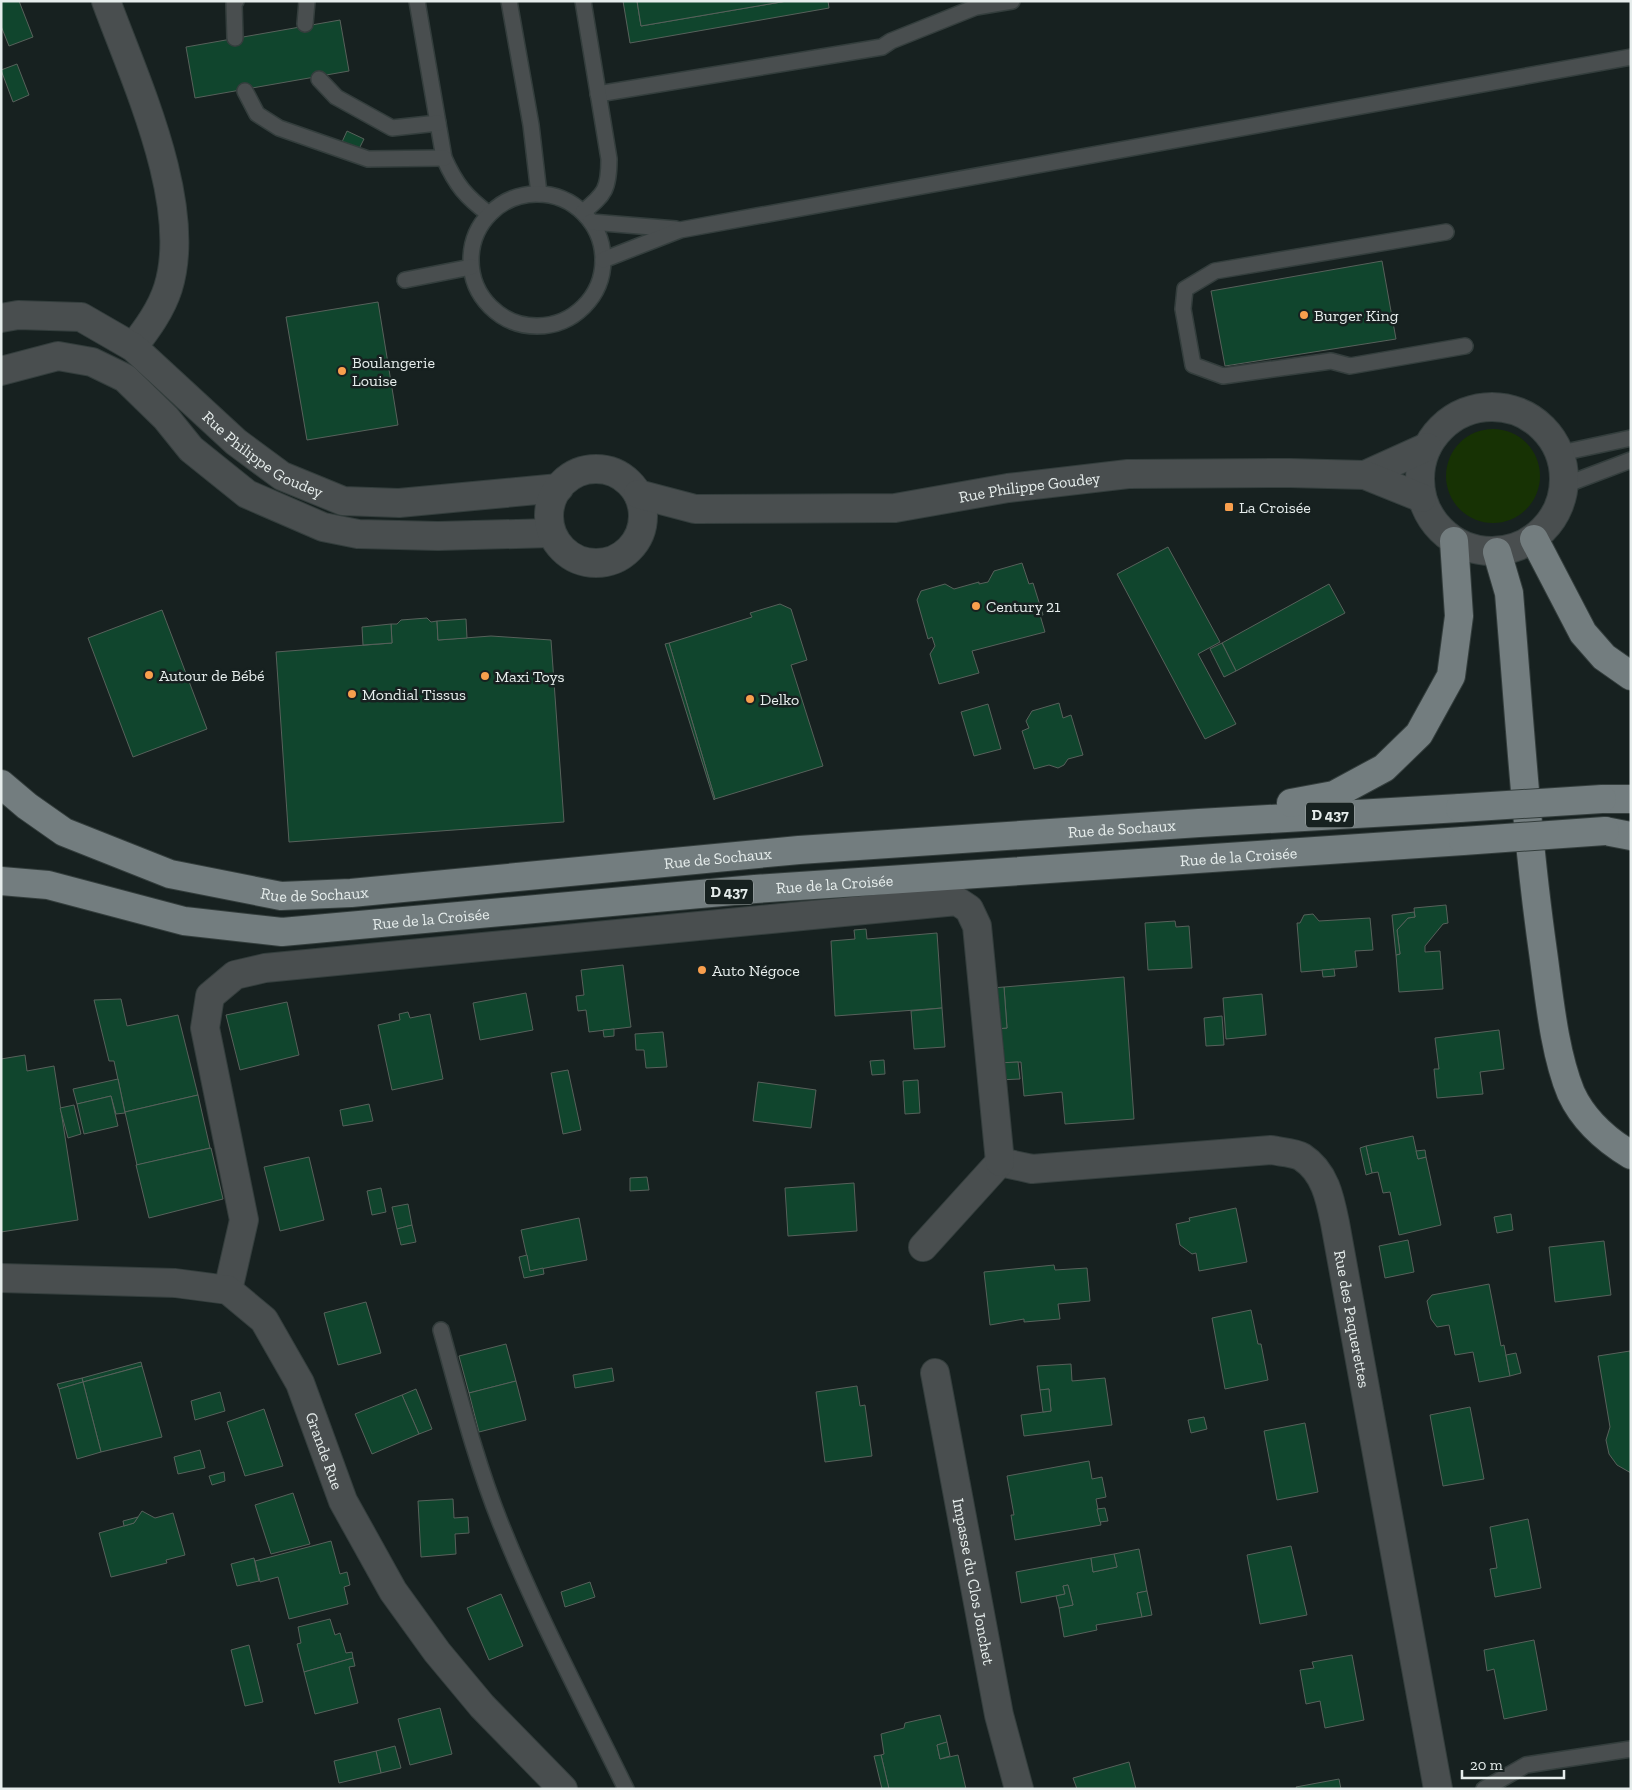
<svg xmlns="http://www.w3.org/2000/svg" width="1632" height="1790" font-family="'Zilla Slab',serif">
  <rect width="100%" height="100%" fill="#172120"/>
  <circle fill="#173204" cx="1493" cy="476" r="47"/>
  <g fill="#10452d" stroke="#57615b">
    <path d="M1,1H19L33,37L9,46L1,26Z"/>
    <path d="M623,1H637L641,26L787,1H828L829,8L630,43Z"/>
    <path d="M637,1H787L641,26Z"/>
    <path d="M340,20L349,71L195,98L186,47Z"/>
    <path d="M17,64L29,95L13,102L1,70Z"/>
    <path d="M347,131L364,139L359,149L342,142Z"/>
    <path d="M1382,261L1396,339L1225,366L1211,291Z"/>
    <path d="M378,302L398,425L307,440L286,317Z"/>
    <path d="M1168,547L1220,642L1198,654L1236,724L1205,739L1117,574Z"/>
    <path d="M1022,563L1029,584L1033,583L1043,615H1040L1045,632L972,651L979,673L939,684L930,654L935,646L932,637L928,639L917,600L921,591L945,584L954,589L979,582V584L988,582L994,571Z"/>
    <path d="M1329,584L1345,613L1236,671L1222,643Z"/>
    <path d="M780,604L791,609L807,660L791,665L823,766L715,799L669,643L752,617L750,613Z"/>
    <path d="M162,610L207,729L133,757L88,638Z"/>
    <path d="M427,618L431,622L437,621L438,640L491,636L551,640L564,822L289,842L276,652L392,643L391,624H397L401,620Z"/>
    <path d="M466,619L467,638L438,640L437,621Z"/>
    <path d="M391,624L392,643L363,645L362,627Z"/>
    <path d="M669,643L715,799L714,800L665,644Z"/>
    <path d="M1222,643L1236,671L1224,677L1210,649Z"/>
    <path d="M1059,703L1063,718L1071,715L1083,755L1068,759L1064,765L1058,768L1049,765L1034,769L1022,731L1029,728L1026,721L1032,711Z"/>
    <path d="M988,704L1001,749L974,756L961,712Z"/>
    <path d="M1446,905L1448,923L1443,924L1425,946V952L1440,951L1443,989L1399,992L1396,955L1400,954L1397,930L1408,918L1415,917L1414,908Z"/>
    <path d="M1414,912L1415,917L1408,918L1397,930L1400,954L1396,955L1392,915Z"/>
    <path d="M1313,914L1319,921L1370,918L1373,950L1355,951L1357,967L1301,972L1297,923H1300L1304,915Z"/>
    <path d="M1175,921L1176,927L1189,926L1192,968L1148,970L1145,923Z"/>
    <path d="M866,929L867,939L937,933L942,1008L835,1016L831,941L855,939L854,930Z"/>
    <path d="M623,965L631,1027L589,1032L586,1010L578,1011L576,996L584,995L581,970Z"/>
    <path d="M1334,969L1335,976L1323,977L1322,970Z"/>
    <path d="M1124,977L1134,1119L1065,1124L1062,1092L1024,1096L1021,1062L997,1063L995,1029L1007,1028L1004,987Z"/>
    <path d="M1004,987L1007,1028L995,1029L991,988Z"/>
    <path d="M526,993L533,1030L480,1040L473,1003Z"/>
    <path d="M1262,994L1266,1035L1226,1039L1223,998Z"/>
    <path d="M121,999L127,1026L178,1015L198,1095L125,1112L114,1061H109L94,1000Z"/>
    <path d="M287,1002L299,1055L240,1070L226,1015Z"/>
    <path d="M942,1008L945,1047L914,1049L911,1011Z"/>
    <path d="M408,1012L410,1018L430,1014L443,1079L392,1090L378,1025L400,1020L399,1014Z"/>
    <path d="M1222,1016L1224,1045L1206,1046L1204,1018Z"/>
    <path d="M614,1029V1036L604,1037L603,1030Z"/>
    <path d="M1499,1030L1504,1069L1480,1072L1483,1094L1437,1098L1434,1069H1439L1435,1038Z"/>
    <path d="M663,1032L667,1067L646,1068L644,1050H636L635,1034Z"/>
    <path d="M25,1055L27,1071L54,1066L78,1220L1,1232V1059Z"/>
    <path d="M884,1060L885,1074L872,1075L870,1061Z"/>
    <path d="M1018,1062L1020,1079L998,1080L997,1063Z"/>
    <path d="M568,1070L581,1130L563,1134L551,1073Z"/>
    <path d="M118,1079L125,1113L116,1114L111,1096L77,1104L73,1089Z"/>
    <path d="M918,1080L920,1113L905,1114L903,1081Z"/>
    <path d="M758,1082L816,1090L811,1128L753,1121Z"/>
    <path d="M198,1095L210,1148L137,1165L125,1112Z"/>
    <path d="M111,1096L118,1126L84,1134L77,1104Z"/>
    <path d="M369,1104L373,1121L343,1126L340,1110Z"/>
    <path d="M74,1105L81,1134L68,1138L60,1108Z"/>
    <path d="M1413,1136L1418,1159L1426,1157L1441,1225L1399,1235L1390,1192L1383,1193L1378,1172L1372,1173L1366,1146Z"/>
    <path d="M1366,1146L1372,1173L1366,1175L1360,1148Z"/>
    <path d="M211,1148L223,1199L149,1218L136,1165Z"/>
    <path d="M1425,1150L1426,1157L1418,1159L1416,1151Z"/>
    <path d="M309,1157L324,1220L280,1231L264,1167Z"/>
    <path d="M647,1177L649,1190L630,1191V1178Z"/>
    <path d="M854,1183L857,1231L788,1236L785,1188Z"/>
    <path d="M381,1188L386,1212L372,1215L367,1191Z"/>
    <path d="M408,1204L412,1225L397,1229L392,1207Z"/>
    <path d="M1236,1208L1247,1262L1199,1271L1196,1253L1192,1254L1180,1245L1176,1224L1190,1221L1189,1218Z"/>
    <path d="M1511,1214L1513,1230L1497,1233L1494,1217Z"/>
    <path d="M579,1218L587,1260L530,1271L521,1230Z"/>
    <path d="M412,1225L416,1242L401,1245L397,1229Z"/>
    <path d="M1408,1240L1414,1272L1385,1278L1379,1246Z"/>
    <path d="M1604,1241L1611,1295L1555,1302L1549,1247Z"/>
    <path d="M527,1255L530,1271L543,1268L544,1274L524,1278L519,1257Z"/>
    <path d="M1054,1265L1055,1270L1087,1268L1090,1301L1058,1304L1060,1319L1024,1322V1319L990,1325L984,1272Z"/>
    <path d="M1489,1284L1501,1346L1504,1345L1510,1376L1479,1382L1473,1352L1455,1355L1449,1325L1437,1327L1431,1319L1427,1301L1432,1295Z"/>
    <path d="M366,1302L381,1353L338,1365L324,1313Z"/>
    <path d="M1251,1310L1258,1344H1261L1268,1380L1225,1389L1212,1318Z"/>
    <path d="M506,1344L516,1381L469,1393L459,1356Z"/>
    <path d="M1630,1351L1631,1357V1473L1617,1465L1609,1454L1606,1440L1610,1427L1598,1356Z"/>
    <path d="M1516,1353L1521,1373L1510,1376L1506,1355Z"/>
    <path d="M141,1362L142,1366L83,1382L82,1378Z"/>
    <path d="M1071,1364L1072,1381L1105,1378L1112,1425L1024,1436L1021,1415L1051,1411L1049,1389L1040,1390L1037,1366Z"/>
    <path d="M142,1366L162,1437L101,1452L83,1382Z"/>
    <path d="M612,1368L614,1381L575,1388L573,1375Z"/>
    <path d="M82,1378L83,1382L59,1389L57,1384Z"/>
    <path d="M516,1381L526,1420L479,1432L469,1393Z"/>
    <path d="M83,1382L101,1452L77,1459L59,1389Z"/>
    <path d="M857,1386L860,1406L865,1405L872,1456L825,1462L816,1392Z"/>
    <path d="M416,1389L432,1429L419,1434L402,1395Z"/>
    <path d="M1049,1389L1051,1411L1043,1412L1040,1390Z"/>
    <path d="M220,1392L225,1411L195,1420L191,1401Z"/>
    <path d="M402,1395L419,1434L372,1454L355,1414Z"/>
    <path d="M1470,1407L1484,1479L1443,1486L1430,1415Z"/>
    <path d="M264,1409L283,1466L245,1476L227,1422Z"/>
    <path d="M1204,1417L1207,1429L1191,1433L1188,1420Z"/>
    <path d="M1305,1423L1318,1492L1277,1500L1264,1431Z"/>
    <path d="M200,1450L205,1468L178,1474L174,1457Z"/>
    <path d="M1089,1461L1092,1479L1102,1477L1106,1497L1096,1499L1101,1525L1015,1540L1011,1515H1014L1007,1476Z"/>
    <path d="M224,1472L225,1481L212,1485L209,1476Z"/>
    <path d="M293,1493L310,1544L271,1554L255,1505Z"/>
    <path d="M453,1499L454,1518L468,1517L469,1533L455,1534L456,1554L421,1557L418,1501Z"/>
    <path d="M1105,1508L1108,1521L1100,1522L1097,1509Z"/>
    <path d="M142,1511L155,1518L173,1513L185,1555L166,1560L167,1563L111,1577L99,1533L134,1523Z"/>
    <path d="M138,1517L134,1523L124,1526L123,1521Z"/>
    <path d="M1528,1519L1541,1588L1495,1597L1490,1569L1497,1568L1490,1527Z"/>
    <path d="M331,1541L340,1574L347,1572L350,1585L344,1587L348,1604L289,1619L278,1577L260,1582L255,1561Z"/>
    <path d="M1291,1546L1307,1615L1260,1624L1247,1555Z"/>
    <path d="M1139,1549L1147,1591L1137,1593L1142,1617L1096,1625L1097,1630L1064,1637L1059,1608L1073,1605L1068,1585L1063,1586L1065,1594L1021,1603L1016,1572L1091,1558L1093,1572L1117,1567L1114,1554Z"/>
    <path d="M1114,1554L1117,1567L1093,1572L1091,1558Z"/>
    <path d="M254,1558L259,1581L237,1586L231,1564Z"/>
    <path d="M590,1582L595,1597L565,1607L561,1592Z"/>
    <path d="M1068,1585L1073,1605L1059,1608L1056,1596L1065,1594L1063,1586Z"/>
    <path d="M1147,1591L1152,1615L1142,1617L1137,1593Z"/>
    <path d="M501,1594L523,1646L489,1660L467,1608Z"/>
    <path d="M330,1619L335,1635L340,1633L346,1653L352,1652L353,1658L304,1672L297,1644L301,1643L298,1627Z"/>
    <path d="M1534,1640L1547,1710L1504,1719L1494,1669L1487,1671L1484,1650Z"/>
    <path d="M249,1645L263,1702L245,1706L231,1650Z"/>
    <path d="M1352,1655L1364,1720L1325,1728L1320,1701L1306,1704L1300,1670L1314,1668L1312,1662Z"/>
    <path d="M353,1658L355,1666L349,1667L358,1703L315,1714L304,1672Z"/>
    <path d="M440,1708L452,1754L410,1765L398,1719Z"/>
    <path d="M940,1715L947,1742L937,1745L940,1759L958,1755L966,1789H889L881,1755L884,1754L881,1734L904,1728L905,1723Z"/>
    <path d="M947,1742L950,1756L940,1759L937,1745Z"/>
    <path d="M395,1746L401,1768L381,1773L376,1751Z"/>
    <path d="M376,1751L381,1773L339,1783L334,1761Z"/>
    <path d="M881,1755L889,1789H882L874,1756Z"/>
    <path d="M1129,1762L1136,1789H1077L1073,1778Z"/>
    <path d="M1339,1779L1341,1789H1297L1296,1787Z"/>
  </g>
  <g fill="none" stroke-linecap="round" stroke-linejoin="round">
    <g stroke="#343e3d" stroke-width="18">
      <g id="service">
        <path d="M417,1L444,158C456,185 466,197 489,214"/>
        <path d="M509,1L531,125L539,194"/>
        <path d="M305,24L307,1"/>
        <path d="M235,38L234,4L236,1"/>
        <path d="M319,79L336,97L392,128L438,123"/>
        <path d="M245,91L257,114L279,128L368,159L444,158"/>
        <path d="M598,94L882,47L891,41L976,7L1012,1"/>
        <circle cx="537" cy="260" r="66"/>
        <path d="M583,212C605,194 609,189 609,159L583,1"/>
        <path d="M591,222L676,229"/>
        <path d="M1446,232L1215,271L1185,289L1183,309L1193,365L1223,376L1331,361L1350,366L1465,346"/>
        <path d="M603,260L680,230L1631,57"/>
        <path d="M405,280L471,267"/>
        <path d="M1561,453L1631,438"/>
        <path d="M1565,485L1631,460"/>
        <path d="M441,1330C459,1394 475,1459 500,1522C536,1613 583,1701 626,1789"/>
        <path d="M1484,1789L1526,1765L1631,1749"/>
      </g>
    </g>
    <g stroke="#343e3d" stroke-width="30">
      <g id="minor">
        <path d="M106,1C135,80 194,205 168,288C161,310 147,329 133,347"/>
        <path id="s1" d="M1,318L18,315L81,317L133,347L236,442L282,476L343,501L399,503L559,488"/>
        <path d="M1,371L58,356L92,362L125,378L166,418L191,449L247,494L323,527L358,534L438,536L551,533"/>
        <circle cx="1492" cy="479" r="72"/>
        <circle cx="596" cy="516" r="47"/>
        <path d="M1365,475L1427,447"/>
        <path id="s2" d="M638,494L695,509L895,508L1008,488L1128,474L1290,473L1365,475L1422,498"/>
        <path id="s3" d="M1000,1162L1032,1169L1271,1150C1280,1152 1294,1152 1302,1157C1325,1172 1330,1198 1335,1223L1438,1789"/>
        <path d="M923,1247L1000,1162"/>
        <path d="M228,1290L244,1220L205,1028L210,996L235,975L265,968L957,901L969,909L977,926L1000,1162"/>
        <path id="s4" d="M935,1373L999,1715L1019,1789"/>
      </g>
    </g>
    <g stroke="#343e3d" stroke-width="30">
      <g id="tertiary">
        <path id="s5" d="M1,1278L175,1283L228,1290L264,1320L300,1383L343,1501L393,1591L437,1652L482,1706L563,1789"/>
      </g>
    </g>
    <g stroke="#343e3d" stroke-width="30">
      <g id="primary">
        <path d="M1534,539L1583,633L1604,657L1631,676"/>
        <path d="M1497,552L1509,593C1519,712 1526,832 1543,952C1549,995 1554,1052 1571,1093C1583,1119 1606,1140 1631,1155"/>
        <path id="s6" d="M1,784L27,806L64,832L170,874L281,896L351,893L799,850L1199,823L1460,808"/>
        <path d="M1602,799H1631"/>
        <path d="M1291,803L1334,795L1384,768L1419,734L1451,676L1459,616L1454,541"/>
        <path d="M1605,831L1631,836"/>
        <path id="s7" d="M1,881L48,885L184,921L282,932L755,889L1463,841"/>
      </g>
    </g>
    <use href="#service" stroke="#494e4f" stroke-width="15"/>
    <use href="#minor" stroke="#494e4f" stroke-width="28"/>
    <use href="#tertiary" stroke="#494e4f" stroke-width="28"/>
    <use href="#primary" stroke="#737d7f" stroke-width="28"/>
    <g stroke="#343e3d" stroke-width="30" stroke-linecap="butt">
      <g id="primary-bridge">
        <path d="M1460,808L1602,799"/>
        <path d="M1463,841L1605,831"/>
      </g>
    </g>
    <use href="#primary-bridge" stroke="#737d7f" stroke-width="28"/>
  </g>
  <g fill="#f99f4d" stroke="#172120" stroke-width="2">
    <circle cx="1304" cy="315" r="5"/>
    <circle cx="342" cy="371" r="5"/>
    <rect x="1224" y="502" width="10" height="10" rx="2.5"/>
    <circle cx="976" cy="606" r="5"/>
    <circle cx="149" cy="675" r="5"/>
    <circle cx="485" cy="676" r="5"/>
    <circle cx="352" cy="694" r="5"/>
    <circle cx="750" cy="699" r="5"/>
    <circle cx="702" cy="970" r="5"/>
  </g>
  <g text-anchor="middle" dominant-baseline="central" stroke-width="5" stroke-linejoin="round" paint-order="stroke">
    <g fill="#172120" stroke="#a8b0af" stroke-width="1">
      <rect x="1306" y="802.5" width="48" height="25" rx="4"/>
      <rect x="705" y="879.5" width="48" height="25" rx="4"/>
    </g>
    <g font-size="15" font-weight="bold" fill="#e6edec">
      <text x="1330" y="815">D 437</text>
      <text x="729" y="892">D 437</text>
    </g>
    <g font-size="16" fill="#e6edec" stroke="#172120" text-anchor="start">
      <text x="1314" y="315">Burger King</text>
      <text x="352" y="362">Boulangerie<tspan x="352" dy="18">Louise</tspan></text>
      <text x="1239" y="507">La Croisée</text>
      <text x="986" y="606">Century 21</text>
      <text x="159" y="675">Autour de Bébé</text>
      <text x="495" y="676">Maxi Toys</text>
      <text x="362" y="694">Mondial Tissus</text>
      <text x="760" y="699">Delko</text>
      <text x="712" y="970">Auto Négoce</text>
    </g>
    <g font-size="16" fill="#e6edec" stroke="#172120">
      <text stroke="none"><textPath href="#s1" startOffset="310">Rue Philippe Goudey</textPath></text>
      <text stroke="none"><textPath href="#s2" startOffset="395">Rue Philippe Goudey</textPath></text>
      <text stroke="none"><textPath href="#s6" startOffset="1150">Rue de Sochaux</textPath></text>
      <text stroke="none"><textPath href="#s7" startOffset="1246">Rue de la Croisée</textPath></text>
      <text stroke="none"><textPath href="#s6" startOffset="745">Rue de Sochaux</textPath></text>
      <text stroke="none"><textPath href="#s7" startOffset="841">Rue de la Croisée</textPath></text>
      <text stroke="none"><textPath href="#s6" startOffset="340">Rue de Sochaux</textPath></text>
      <text stroke="none"><textPath href="#s7" startOffset="436">Rue de la Croisée</textPath></text>
      <text stroke="none"><textPath href="#s3" startOffset="478">Rue des Paquerettes</textPath></text>
      <text stroke="none"><textPath href="#s5" startOffset="419">Grande Rue</textPath></text>
      <text stroke="none"><textPath href="#s4" startOffset="212">Impasse du Clos Jonchet</textPath></text>
    </g>
  </g>
  <rect width="1632" height="1790" fill="none" stroke="#e6edec" stroke-width="5"/>
  <path d="M1462 1770v8h102v-8" fill="none" stroke="#e6edec" stroke-width="2.5"/>
  <text x="1470" y="1770" font-size="15" fill="#e6edec" stroke="#172120" stroke-width="4" paint-order="stroke">20 m</text>
</svg>
